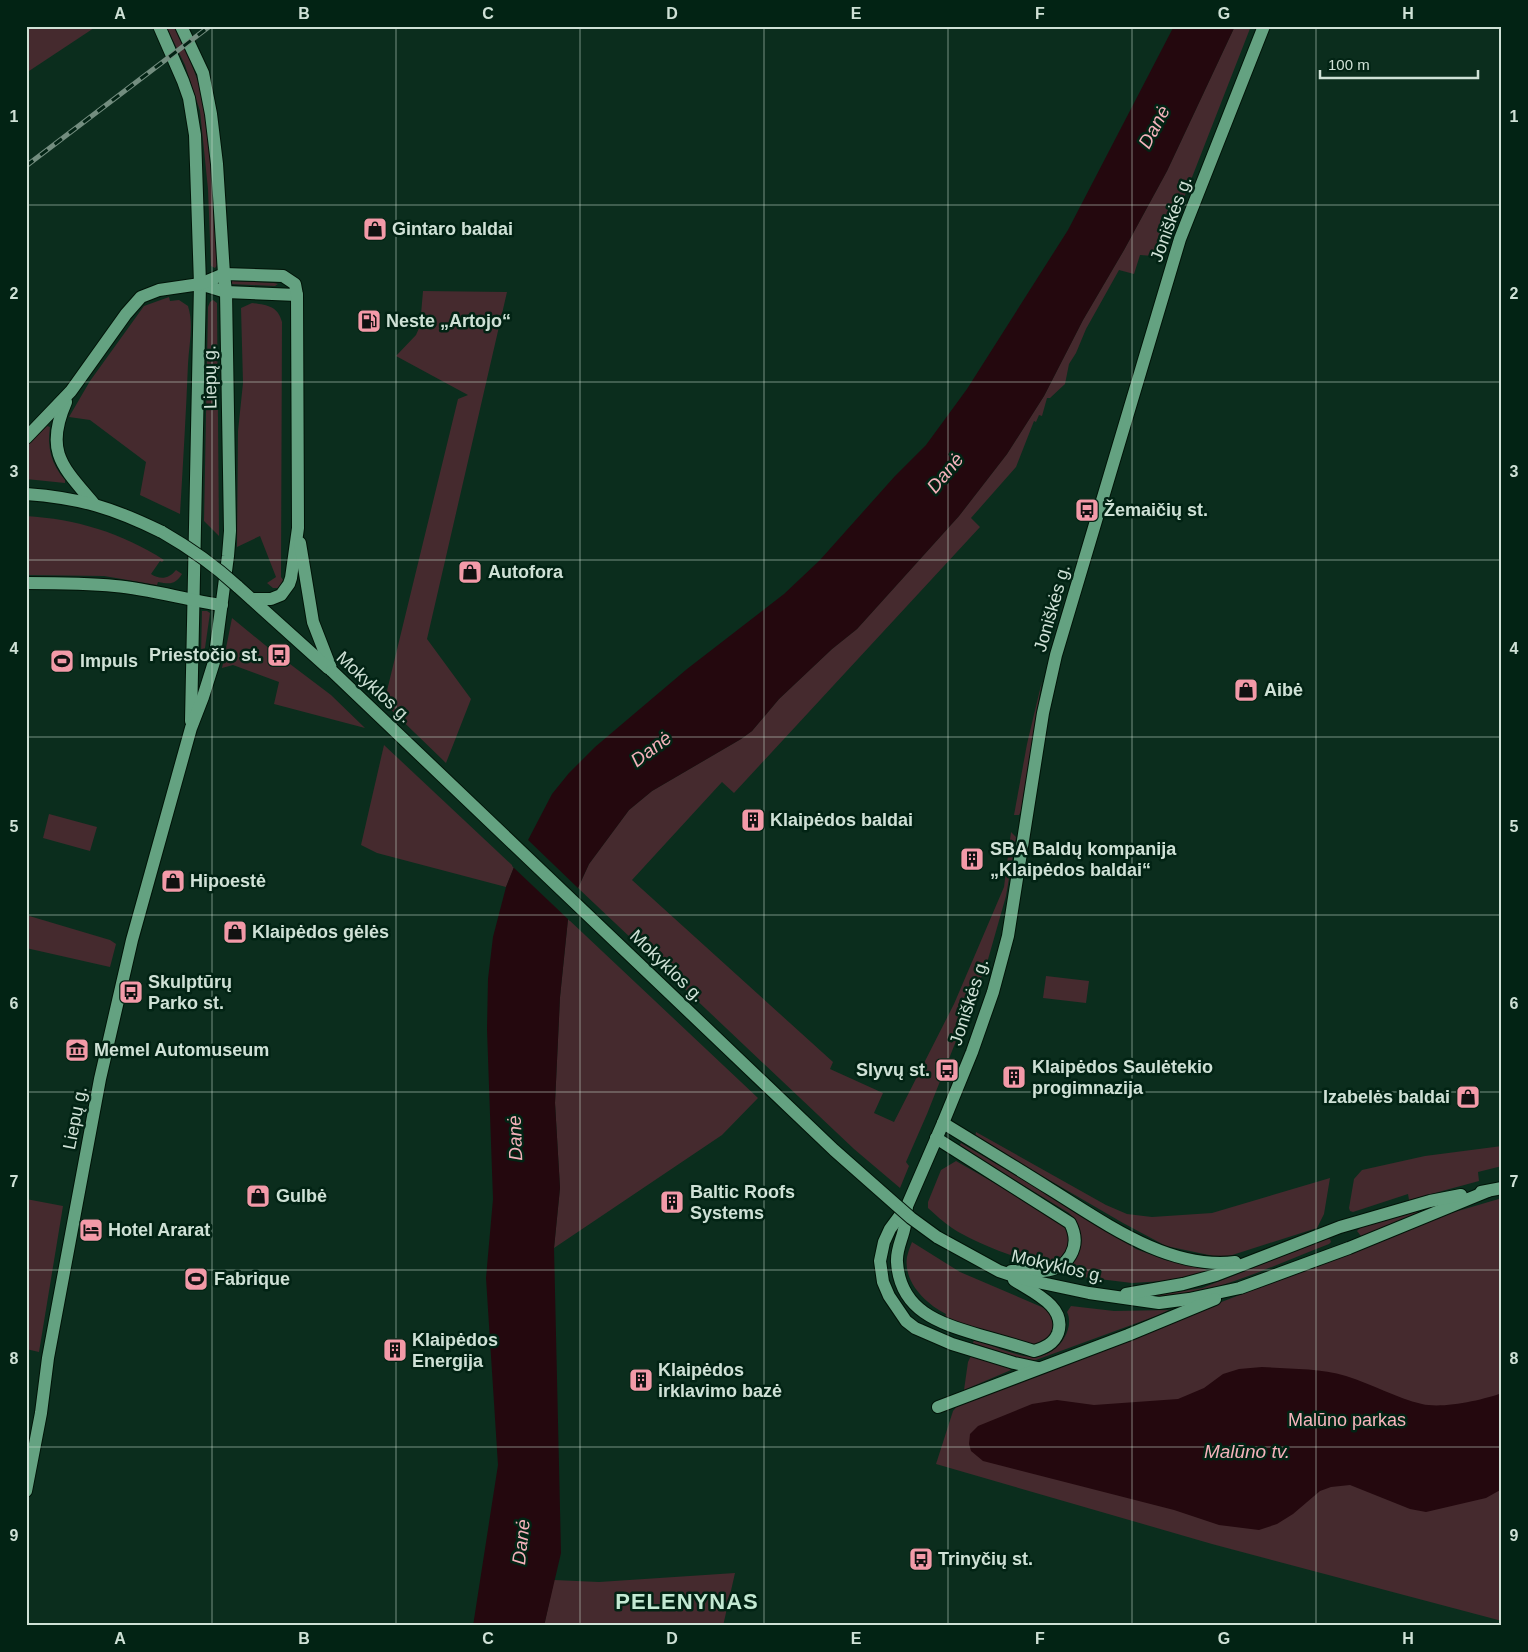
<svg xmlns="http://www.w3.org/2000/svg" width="1528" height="1652" font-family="Arial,sans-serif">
  <rect width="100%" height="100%" fill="#0b2d1d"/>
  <g fill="#452a2e">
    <path d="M26,26H97L26,73Z"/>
    <path d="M166,26H175L187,52L200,87L209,135L217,265L215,268L211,266L208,189L200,111L185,65Z"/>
    <path d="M1235,26H1251L1166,244L1162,255L1166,257L1140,255L1134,274L1119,270L1086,329L1076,353L1069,364L1065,384L1050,398H1047L1042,416L1039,415L1036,422L1034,421L1016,467L971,518L980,527L734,793L722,782L632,880L833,1062L830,1069L883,1093L874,1113L894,1122L954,1004L1004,887L1011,832L1016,837L1006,896L987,963L927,1114L906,1162L909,1166L900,1188L854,1149L578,888L589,864L629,810L652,791L741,739L752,731L779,699L832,649L857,629L959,516L1007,454L1044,396L1083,320L1124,250L1167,171Z"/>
    <path d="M233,281L274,283L278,284L275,286L231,284L228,282Z"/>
    <path d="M423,291L507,292L427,639L471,699L446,763L384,703L458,399L468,395L396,356L416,335L420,326Z"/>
    <path d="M169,297L170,301L179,300L188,306C194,325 189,344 188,364C186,414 183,464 180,514L140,495L146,462L90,420L69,417L90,381L144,306Z"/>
    <path d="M213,300L217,303L219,536L204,521L208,307L210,302Z"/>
    <path d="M252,303C267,305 278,306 282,322L281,577L283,580L279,588H273L267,583L276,577L260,536L237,547L238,431L243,383L241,308Z"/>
    <path d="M47,426L50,427C47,447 51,464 65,480V483L26,479V446Z"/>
    <path d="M26,516C76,519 122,533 164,560L162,562L160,561L151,574C160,580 169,579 176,570L182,574C175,585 170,584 158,582L157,585L104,576L26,575Z"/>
    <path d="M202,611H207L210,613L204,655L202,656L201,655Z"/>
    <path d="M232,618L276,654L275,656L283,663L286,661L331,695L365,728L274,704L279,682L233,665L222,668Z"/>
    <path d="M1042,681L1021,811L1019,815H1014L1027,744Z"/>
    <path d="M384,745L514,867L506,887L377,853L361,845Z"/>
    <path d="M49,814L97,827L90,851L43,838Z"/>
    <path d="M26,915L110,940L116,944L110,967L26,948Z"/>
    <path d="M568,919L758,1098L722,1135L554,1248L560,1188L555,1103L560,997Z"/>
    <path d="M1046,976L1089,981L1086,1003L1043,998Z"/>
    <path d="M976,1132L1106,1205L1127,1214L1152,1217L1212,1213L1330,1178L1324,1214L1317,1228L1223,1258L1166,1246L1123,1223L975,1137Z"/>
    <path d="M961,1143L1096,1223L1136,1249L1165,1260L1205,1269L1207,1271L1203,1273L1164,1281L1132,1283L1058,1274C1083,1260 1090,1234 1069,1213L959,1146Z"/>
    <path d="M1502,1146V1166L1478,1172L1479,1181L1409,1200L1408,1194L1353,1212L1350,1211L1349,1208L1354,1179L1362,1170L1425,1156Z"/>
    <path d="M956,1161L1061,1221C1067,1231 1072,1238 1067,1250C1064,1255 1059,1260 1053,1262C1032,1268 970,1240 952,1228C943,1222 936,1215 928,1208V1202L941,1170Z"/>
    <path d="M1502,1198V1621L1212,1544L936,1464L953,1411L958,1405L1441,1216Z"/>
    <path d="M26,1199L63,1206L39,1352L26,1349Z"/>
    <path d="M1416,1210L1418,1212L1417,1215L1364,1236H1361L1357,1231L1361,1227Z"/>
    <path d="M1327,1239H1330L1331,1242L1329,1244C1284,1261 1239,1283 1192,1293C1173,1297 1154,1297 1135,1297L1170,1293L1202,1288Z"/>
    <path d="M912,1242L960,1272L1044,1308L1050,1314L1056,1325L1052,1334L1038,1346L1019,1342L945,1318L946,1314C926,1304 903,1282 907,1257C908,1252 910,1247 912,1242Z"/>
    <path d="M1071,1306L1114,1311L1169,1310L1156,1316L1036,1360L1028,1361L973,1343L974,1340C989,1344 1020,1358 1035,1357C1046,1356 1059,1348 1064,1338C1069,1330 1071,1320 1067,1312Z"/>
    <path d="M971,1356L1009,1368L1011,1370L964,1390L968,1362Z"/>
    <path d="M735,1573L723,1626H544L554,1580L599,1582Z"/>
  </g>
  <g fill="#24080e">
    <path d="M1174,26H1235L1167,171L1124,250L1083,320L1044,396L1007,454L959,516L857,629L832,649L779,699L752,731L741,739L652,791L629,810L589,864L571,903L568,919L560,997L555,1103L560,1188L554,1248L561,1553L544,1626H473L498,1465L486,1278L493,1199L487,1029L488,979L493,937L506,887L514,867L552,794L569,773L595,747L687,669L784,594L820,560L895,476L926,445L967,389L1068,230Z"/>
    <path d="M1262,1367C1290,1369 1319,1368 1346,1376C1372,1384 1396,1398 1422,1404C1442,1409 1483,1400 1502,1393V1489L1486,1498L1426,1512L1410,1509L1350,1485L1331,1487L1320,1491L1293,1514L1277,1524L1259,1530L1219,1525L1174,1510L983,1461L971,1451L969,1444L970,1434L978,1426L1032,1404L1057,1400L1094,1405L1178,1399L1204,1388L1223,1374L1239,1369Z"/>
  </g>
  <path fill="#0b2d1d" d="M527,839L580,890L574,904L570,921L512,866Z"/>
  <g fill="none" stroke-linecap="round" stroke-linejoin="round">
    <g stroke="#001408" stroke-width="14">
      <g id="major">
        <path d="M159,26L183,81L189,98L195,135L200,284L191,721"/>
        <path d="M200,284L226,292L297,295"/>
        <path d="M66,402C44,452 63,467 94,504"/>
        <path d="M26,438L71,391L126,314L141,297L159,290L200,284L224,274L283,276L295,284L297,295L298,528L291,578L289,584L281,595L271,599H252"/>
        <path d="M26,494C81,498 113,508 162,532"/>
        <path d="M300,543L313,622L332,671"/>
        <path d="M26,583C56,583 86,583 115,586C151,589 186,600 222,605"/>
        <path d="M237,586L328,668"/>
        <path d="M943,1123C979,1145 1015,1167 1050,1189C1105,1223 1168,1270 1235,1262"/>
        <path d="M936,1138L1070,1223C1082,1246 1069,1269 1043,1271C1033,1272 1022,1271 1011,1271"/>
        <path d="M1481,1192L1502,1188"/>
        <path d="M907,1206C906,1212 906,1219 905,1225C903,1238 896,1249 897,1262C900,1311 939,1323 979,1335C997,1340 1015,1345 1034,1351C1044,1348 1054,1344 1058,1333C1067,1306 1032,1292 1014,1280"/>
        <path d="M937,1237L999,1271L1023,1279L1089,1293L1159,1303L1189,1299L1240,1288L1349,1248L1488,1191"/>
        <path d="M1126,1294L1183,1284L1216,1275L1340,1227L1430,1201L1461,1195"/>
        <path d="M1038,1368L1014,1363L952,1344L915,1328L906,1321L889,1296L883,1282L880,1261L884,1242L890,1229L907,1206L943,1123L972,1052L993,992L1008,936L1043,713L1056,655L1180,239L1264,26"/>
        <path d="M938,1407L1128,1335L1215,1299"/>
        <path d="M26,1491L41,1413L48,1358L100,1079L132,940L191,728L203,697L214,662L228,556L230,531L226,292L224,274L217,164L211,114L203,73L181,26"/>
      </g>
    </g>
    <use href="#major" stroke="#64a281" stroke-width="12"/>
    <g stroke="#738d7f" stroke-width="5">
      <path id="rail" d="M26,166L210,26"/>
    </g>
    <use href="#rail" stroke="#022314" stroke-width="3" stroke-dasharray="9" stroke-linecap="butt"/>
    <g stroke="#001408" stroke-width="14" stroke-linecap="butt">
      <g id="major-bridge">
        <path d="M162,532C190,548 214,565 237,586"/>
        <path d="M332,671L834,1150L911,1218L937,1237"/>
      </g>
    </g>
    <use href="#major-bridge" stroke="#64a281" stroke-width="12"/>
  </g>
  <path fill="none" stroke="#cfe1d6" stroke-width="1" stroke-opacity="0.55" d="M212,26V1626M396,26V1626M580,26V1626M764,26V1626M948,26V1626M1132,26V1626M1316,26V1626M26,205H1502M26,382H1502M26,560H1502M26,737H1502M26,915H1502M26,1092H1502M26,1270H1502M26,1447H1502"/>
  <defs>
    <g id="shop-square" transform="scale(1.25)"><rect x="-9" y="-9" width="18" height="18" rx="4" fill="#f39aa8" stroke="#022314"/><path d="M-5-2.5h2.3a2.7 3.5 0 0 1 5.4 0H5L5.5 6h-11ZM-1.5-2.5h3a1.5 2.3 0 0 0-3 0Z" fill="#111"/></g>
    <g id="fuel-square" transform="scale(1.25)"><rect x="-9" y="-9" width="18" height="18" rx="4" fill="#f39aa8" stroke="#022314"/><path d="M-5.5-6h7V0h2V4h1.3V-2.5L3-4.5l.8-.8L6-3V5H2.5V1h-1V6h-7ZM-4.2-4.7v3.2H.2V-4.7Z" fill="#111"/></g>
    <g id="bus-square" transform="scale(1.25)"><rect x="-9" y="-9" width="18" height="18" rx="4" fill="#f39aa8" stroke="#022314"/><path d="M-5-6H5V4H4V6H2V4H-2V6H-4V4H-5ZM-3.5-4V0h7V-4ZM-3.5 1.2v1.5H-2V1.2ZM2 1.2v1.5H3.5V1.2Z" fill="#111"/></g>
    <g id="stadium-square" transform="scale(1.25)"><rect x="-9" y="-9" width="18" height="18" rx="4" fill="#f39aa8" stroke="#022314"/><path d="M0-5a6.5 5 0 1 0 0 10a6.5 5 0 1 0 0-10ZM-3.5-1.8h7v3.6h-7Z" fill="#111"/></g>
    <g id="building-square" transform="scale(1.25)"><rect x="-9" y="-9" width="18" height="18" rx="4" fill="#f39aa8" stroke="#022314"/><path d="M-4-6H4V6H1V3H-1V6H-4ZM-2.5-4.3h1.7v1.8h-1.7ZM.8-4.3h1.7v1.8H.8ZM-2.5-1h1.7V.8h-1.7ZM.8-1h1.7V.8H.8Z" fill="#111"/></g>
    <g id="museum-square" transform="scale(1.25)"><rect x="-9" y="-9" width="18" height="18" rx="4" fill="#f39aa8" stroke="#022314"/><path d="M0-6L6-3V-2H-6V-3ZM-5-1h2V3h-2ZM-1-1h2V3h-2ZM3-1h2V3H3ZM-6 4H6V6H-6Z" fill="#111"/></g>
    <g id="hotel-square" transform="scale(1.25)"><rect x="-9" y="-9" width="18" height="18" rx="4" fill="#f39aa8" stroke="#022314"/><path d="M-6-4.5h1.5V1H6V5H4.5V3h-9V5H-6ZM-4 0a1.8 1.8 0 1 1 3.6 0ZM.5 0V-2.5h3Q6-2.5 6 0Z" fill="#111"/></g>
  </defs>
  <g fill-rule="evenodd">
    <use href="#shop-square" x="375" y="229"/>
    <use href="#fuel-square" x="369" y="321"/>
    <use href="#bus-square" x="1087" y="510"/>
    <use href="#shop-square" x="470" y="572"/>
    <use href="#bus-square" x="279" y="655"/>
    <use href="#stadium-square" x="62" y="661"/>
    <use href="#shop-square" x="1246" y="690"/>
    <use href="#building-square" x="753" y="820"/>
    <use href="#building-square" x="972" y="859"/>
    <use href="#shop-square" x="173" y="881"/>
    <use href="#shop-square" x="235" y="932"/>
    <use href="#bus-square" x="131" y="992"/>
    <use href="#museum-square" x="77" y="1050"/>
    <use href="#bus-square" x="947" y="1070"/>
    <use href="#building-square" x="1014" y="1077"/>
    <use href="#shop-square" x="1468" y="1097"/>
    <use href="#shop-square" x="258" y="1196"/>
    <use href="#building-square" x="672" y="1202"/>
    <use href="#hotel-square" x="91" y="1230"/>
    <use href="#stadium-square" x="196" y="1279"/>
    <use href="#building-square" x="395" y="1350"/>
    <use href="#building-square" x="641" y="1380"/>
    <use href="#bus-square" x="921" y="1559"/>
  </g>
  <g text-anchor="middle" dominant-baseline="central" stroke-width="5" stroke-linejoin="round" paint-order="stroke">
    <g font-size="18" fill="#cfe1d6" stroke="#022314">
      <text transform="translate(1171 219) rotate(-70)">Joniškės g.</text>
      <text transform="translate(210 377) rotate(-91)">Liepų g.</text>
      <text transform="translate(1052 608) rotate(-74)">Joniškės g.</text>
      <text transform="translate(374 687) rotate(43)">Mokyklos g.</text>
      <text transform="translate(667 966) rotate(44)">Mokyklos g.</text>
      <text transform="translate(969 1002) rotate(-72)">Joniškės g.</text>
      <text transform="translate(75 1118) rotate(-79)">Liepų g.</text>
      <text transform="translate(1058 1266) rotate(13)">Mokyklos g.</text>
    </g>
    <g font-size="18" font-weight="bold" fill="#cfe1d6" stroke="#022314" text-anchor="start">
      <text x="392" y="229">Gintaro baldai</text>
      <text x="386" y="321">Neste „Artojo“</text>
      <text x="1104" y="510">Žemaičių st.</text>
      <text x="488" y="572">Autofora</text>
      <text x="262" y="655" text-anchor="end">Priestočio st.</text>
      <text x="80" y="661">Impuls</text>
      <text x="1264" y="690">Aibė</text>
      <text x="770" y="820">Klaipėdos baldai</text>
      <text x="990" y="849">SBA Baldų kompanija<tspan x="990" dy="21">„Klaipėdos baldai“</tspan></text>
      <text x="190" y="881">Hipoestė</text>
      <text x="252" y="932">Klaipėdos gėlės</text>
      <text x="148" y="982">Skulptūrų<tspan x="148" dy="21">Parko st.</tspan></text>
      <text x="94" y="1050">Memel Automuseum</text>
      <text x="1032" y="1067">Klaipėdos Saulėtekio<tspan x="1032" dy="21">progimnazija</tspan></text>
      <text x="930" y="1070" text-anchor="end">Slyvų st.</text>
      <text x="1450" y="1097" text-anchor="end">Izabelės baldai</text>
      <text x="690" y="1192">Baltic Roofs<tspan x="690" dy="21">Systems</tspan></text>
      <text x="276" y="1196">Gulbė</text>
      <text x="108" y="1230">Hotel Ararat</text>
      <text x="214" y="1279">Fabrique</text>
      <text x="412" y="1340">Klaipėdos<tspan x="412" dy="21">Energija</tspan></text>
      <text x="658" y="1370">Klaipėdos<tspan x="658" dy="21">irklavimo bazė</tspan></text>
      <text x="938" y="1559">Trinyčių st.</text>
    </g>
    <g font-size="18" fill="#f8b5be" stroke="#022314">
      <text x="1347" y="1420">Malūno parkas</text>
    </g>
    <g font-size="19" font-style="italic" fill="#f4b2bb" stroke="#022314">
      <text transform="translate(1154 127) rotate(-62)">Danė</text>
      <text transform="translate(945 473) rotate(-50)">Danė</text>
      <text transform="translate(651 749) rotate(-37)">Danė</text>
      <text transform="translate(515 1138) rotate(-92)">Danė</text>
      <text x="1247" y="1451">Malūno tv.</text>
      <text transform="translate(521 1542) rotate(-84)">Danė</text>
    </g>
    <g font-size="22" font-weight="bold" letter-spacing="1" fill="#c4e9d3" stroke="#022314">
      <text x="687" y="1601">PELENYNAS</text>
    </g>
  </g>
  <rect width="1528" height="1652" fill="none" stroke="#022314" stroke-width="55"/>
  <path d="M1320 70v8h158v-8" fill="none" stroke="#cfe1d6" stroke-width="2.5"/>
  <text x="1328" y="70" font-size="15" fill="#cfe1d6" stroke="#022314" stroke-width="4" paint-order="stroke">100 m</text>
  <rect x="28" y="28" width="1472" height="1596" fill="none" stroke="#cfe1d6" stroke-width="2"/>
  <g font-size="16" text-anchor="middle" font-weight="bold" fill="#cfe1d6">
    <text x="120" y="19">A</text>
    <text x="304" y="19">B</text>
    <text x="488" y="19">C</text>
    <text x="672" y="19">D</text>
    <text x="856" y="19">E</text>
    <text x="1040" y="19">F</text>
    <text x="1224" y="19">G</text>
    <text x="1408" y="19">H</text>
    <text x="14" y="122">1</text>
    <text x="1514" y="122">1</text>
    <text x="14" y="299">2</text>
    <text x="1514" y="299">2</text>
    <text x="14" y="477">3</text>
    <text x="1514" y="477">3</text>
    <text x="14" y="654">4</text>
    <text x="1514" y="654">4</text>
    <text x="14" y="832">5</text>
    <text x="1514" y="832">5</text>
    <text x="14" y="1009">6</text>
    <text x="1514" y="1009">6</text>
    <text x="14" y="1187">7</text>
    <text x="1514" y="1187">7</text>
    <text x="14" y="1364">8</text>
    <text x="1514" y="1364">8</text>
    <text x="14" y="1541">9</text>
    <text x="1514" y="1541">9</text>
    <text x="120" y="1644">A</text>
    <text x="304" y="1644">B</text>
    <text x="488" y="1644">C</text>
    <text x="672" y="1644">D</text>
    <text x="856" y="1644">E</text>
    <text x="1040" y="1644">F</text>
    <text x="1224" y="1644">G</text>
    <text x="1408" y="1644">H</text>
  </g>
</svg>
